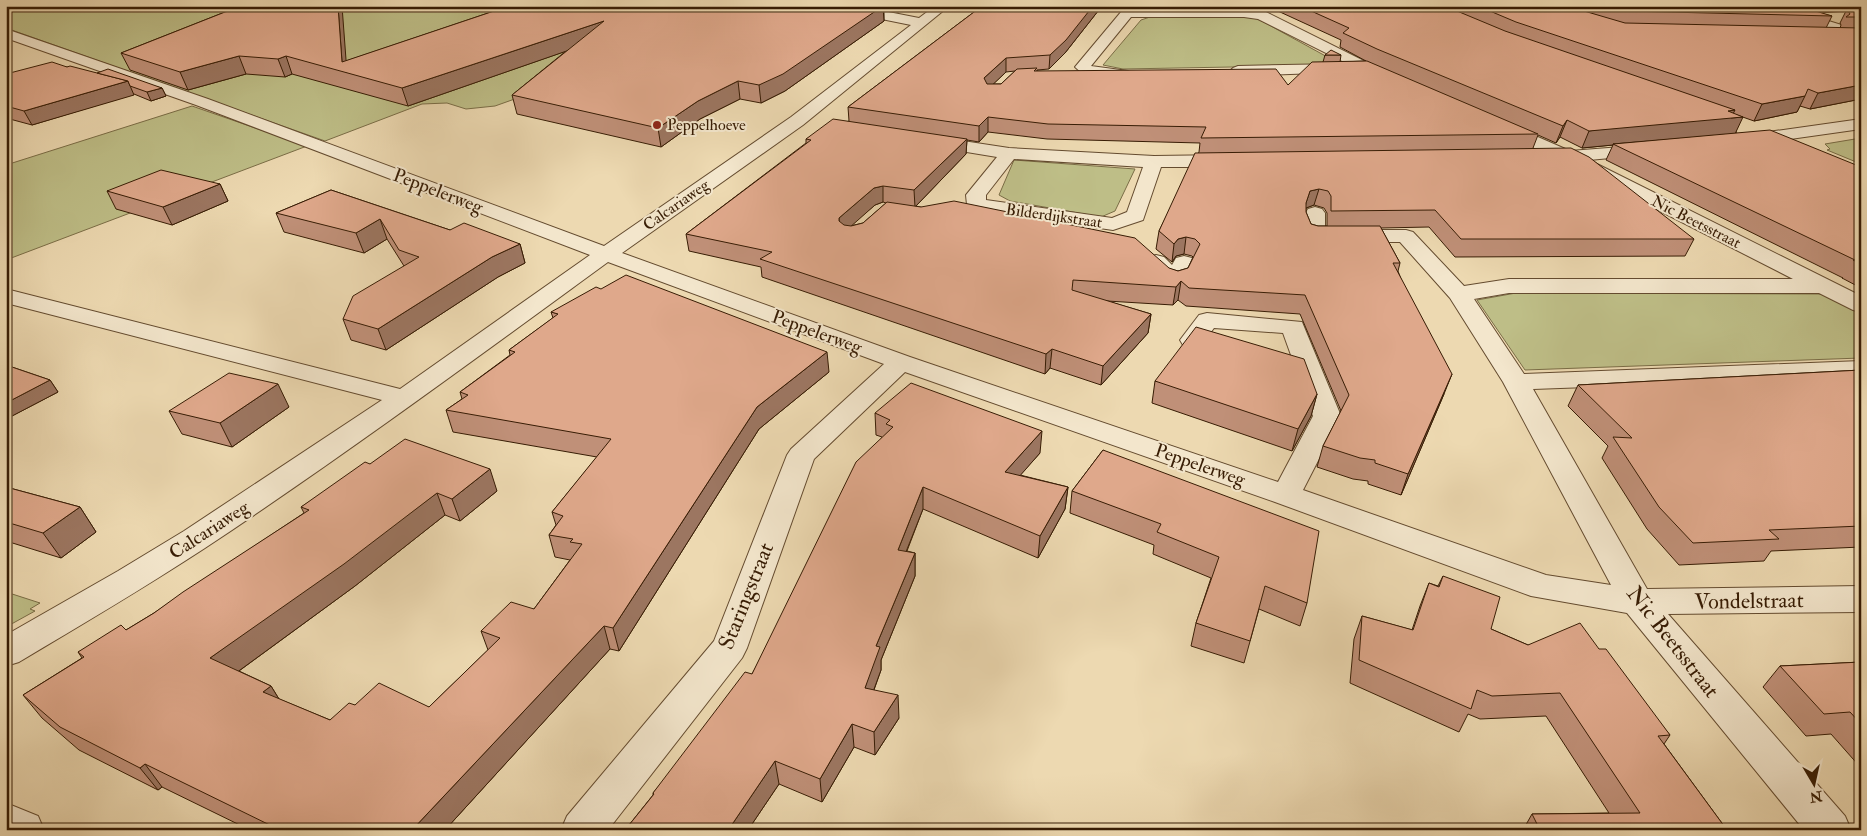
<svg xmlns="http://www.w3.org/2000/svg" width="1867" height="836" font-family="'IM FELL Double Pica',serif">
  <rect width="100%" height="100%" fill="#edd9b1"/>
  <filter id="stains"><feTurbulence type="fractalNoise" baseFrequency=".004" numOctaves="4"/><feColorMatrix values="0 0 0 0 .2 0 0 0 0 .09 0 0 0 0 .02 0 0 0 .5 -.17"/></filter>
  <radialGradient id="worn" r=".72"><stop offset=".6" stop-color="#630" stop-opacity="0"/><stop offset="1" stop-color="#630" stop-opacity=".3"/></radialGradient>
  <g fill="#bebe87" stroke="#7a6d46">
    <path d="M6,6H560L647,52L495,106L466,109L447,103L422,104L325,141L6,28Z"/>
    <path d="M1240,16L1258,19L1342,65L1123,69L1103,65L1141,20L1150,17Z"/>
    <path d="M192,106L307,146L6,260V165Z"/>
    <path d="M1855,139L1861,141V164L1827,150L1830,149L1825,144Z"/>
    <path d="M1014,160L1135,169L1115,211L1101,217L1010,201L999,195Z"/>
    <path d="M1516,293L1822,294L1861,314V358L1525,370L1477,300Z"/>
    <path d="M6,592L40,603L30,609L35,611L6,627Z"/>
  </g>
  <g fill="none" stroke-linecap="round" stroke-linejoin="round">
    <g stroke="#644b2f" stroke-width="2">
      <g id="minor">
        <path d="M831,6H858L919,18L935,6H949L803,125L622,253L910,357L1278,482L1313,416L1283,333L1214,328C1204,341 1202,350 1183,345L1180,340L1199,315L1207,313L1302,322L1341,416L1303,490L1546,575L1611,585L1503,382L1450,298L1400,242H1314L1307,240C1301,233 1303,216 1308,209L1315,207L1322,209L1325,213V230H1406L1413,232L1464,286L1509,279H1793L1564,162L1494,131L1491,127L1494,123L1500,122L1506,123L1570,151L1647,145L1653,146L1656,150L1653,154L1589,160L1861,296V312L1853,310L1819,293H1509L1474,299L1524,374L1861,361V377L1533,389L1647,589L1861,586V612L1668,614L1845,816L1851,830H1804L1627,613L1531,596L1275,502L905,372L814,459L747,648L742,658L608,830H561L567,816L714,641L787,455L791,449L884,364L608,262C475,359 342,457 205,548C144,588 81,625 19,662L6,666V635L118,571L184,531L382,400L6,303V289L400,389L590,255L196,105L6,38V29L208,99L604,246L791,117L911,25L837,10Z"/>
        <path d="M1126,6H1139L1137,9H1244L1266,12L1390,74L1393,77L1390,80H1380L1258,19L1244,17H1131L1091,66L1128,71L1131,74L1128,77L1123,79L1089,77L1084,75L1075,67Z"/>
        <path d="M1760,6H1780L1861,31V39L1761,9Z"/>
        <path d="M1340,64L1345,66L1348,69L1345,72L1238,76L1233,74L1230,71L1233,68L1238,66Z"/>
        <path d="M1861,119V129L1747,145L1741,144L1738,140L1741,136L1747,135Z"/>
        <path d="M930,136L1009,148L1154,156L1227,155L1233,157L1236,161L1233,165L1227,167H1161L1143,220L1113,230L970,209L967,205L966,195L997,157L924,145L921,141L924,137ZM1014,159L1143,167L1127,212L1112,218L986,200V195Z"/>
        <path d="M1156,255L1164,257L1172,265L1176,258L1184,256L1192,258L1195,263L1183,285C1167,289 1154,275 1145,262L1148,257Z"/>
        <path d="M6,803L38,816L44,830H6Z"/>
      </g>
    </g>
    <use href="#minor" fill="#f3e6cc" fill-rule="evenodd"/>
  </g>
  <g fill="#c09078" stroke="#371c04" fill-rule="evenodd">
    <path d="M509,6H906L898,12L884,9V21L785,91L761,103L740,99L700,119L661,147L517,114L512,95L566,51L408,106L292,74L285,77L246,74L188,90L130,70L121,53L225,12L346,61Z"/>
    <path d="M982,6H1102L1065,53L1049,69L1037,70V71L1288,85L1323,62L1325,55H1341L1340,62L1366,61L1340,47L1341,40L1267,6H1861V99L1810,109L1800,106L1797,112L1754,121L1737,115L1736,133L1861,167V288L1842,278H1843L1606,160L1613,145L1582,148L1560,137L1556,143L1538,135L1533,148L1694,239L1685,256L1455,257L1429,227L1381,228L1400,263L1398,271L1444,394L1401,495L1368,484V481L1353,479L1317,467L1323,446L1341,411L1300,314L1186,306L1178,300L1173,305L1107,301L1151,314L1148,333L1101,385L1050,368L1045,374L762,277L761,267L689,251L686,234L806,143V139L849,121L848,107ZM1846,11L1840,23L1841,25L1840,28H1826L1832,16L1819,13ZM1015,71L1001,84H993L1006,72ZM988,132L1047,139L1200,143L1199,152L1159,231L1156,249L1172,262L1176,256L1184,254L1192,256L1193,257L1188,268L1178,271L916,206L966,154L967,140L979,142ZM883,202L886,203L863,223L850,226L875,205ZM1314,205L1324,208L1327,213V226H1318L1311,224L1306,212V208Z"/>
    <path d="M67,67L162,88L166,96L151,101L134,94L32,125L6,118V74Z"/>
    <path d="M220,184L228,201L172,225L116,209L107,191Z"/>
    <path d="M331,190L450,230L520,244L525,263L498,277L386,350L351,340L343,319L404,266L387,239L364,253L284,232L276,213Z"/>
    <path d="M551,312L829,372L759,429L619,651L610,649L445,830H250L162,787L158,790L79,750L42,718L23,695L82,658L78,652L126,630L154,613L304,513L301,507L370,464L497,491L460,521L445,515L355,586L239,671L271,686L279,699L330,720L355,705L429,707L488,650L481,631L534,609L570,560L555,557L549,535L556,525L552,512L597,457L453,432L446,410L462,399L460,392L510,355L509,350L553,318Z"/>
    <path d="M6,365L50,380L58,392L12,416H6Z"/>
    <path d="M1861,370V547L1771,551L1764,561L1679,565L1647,529L1602,458L1608,446L1568,406L1578,385Z"/>
    <path d="M1155,381L1317,394L1311,416L1292,451L1152,403Z"/>
    <path d="M289,407L232,447L182,434L169,411Z"/>
    <path d="M875,413L1040,453L1020,475L1068,487L1065,509L1038,558L923,509L907,551L915,553V576L881,660V670L874,690L899,718L875,755L854,747L822,802L779,784L748,830H625L653,795V793L752,674L882,437L876,435Z"/>
    <path d="M1103,450L1307,603L1300,626L1259,609L1244,663L1191,646L1196,623L1211,578L1153,554L1154,545L1070,513L1072,491Z"/>
    <path d="M6,487L80,507L96,532L61,558L6,541Z"/>
    <path d="M1443,576L1491,629L1528,645L1599,649L1670,735L1664,744L1727,830H1523L1532,814L1609,813L1546,716L1480,719L1468,714L1459,732L1350,683L1354,639L1362,616L1412,630L1420,606L1429,583L1438,586Z"/>
    <path d="M1861,662V768L1831,734L1806,736L1763,687L1780,666Z"/>
  </g>
  <g fill="#9c7661" stroke="#371c04">
    <path d="M338,6H342L347,73L342,62Z"/>
    <path d="M883,6L884,21L785,91L761,103L759,85Z"/>
    <path d="M898,6H906L898,12Z"/>
    <path d="M1093,6H1102L1065,53L1049,69L1050,55Z"/>
    <path d="M604,21L607,37L408,106L402,88Z"/>
    <path d="M239,56L246,74L188,90L180,72Z"/>
    <path d="M286,56L292,74L285,77L278,59Z"/>
    <path d="M1006,58V72L984,93V78Z"/>
    <path d="M128,81L134,95L32,125L24,111Z"/>
    <path d="M738,81L740,99L700,119L661,147L658,128L698,101Z"/>
    <path d="M1861,85V99L1810,109L1818,93Z"/>
    <path d="M162,88L166,96L151,101L147,92Z"/>
    <path d="M1805,96L1797,112L1754,121L1762,104Z"/>
    <path d="M1735,110L1731,118L1743,117L1735,134L1613,144V145L1582,148L1589,131Z"/>
    <path d="M988,117V132L979,142V126Z"/>
    <path d="M1567,120L1560,137L1556,143L1563,126Z"/>
    <path d="M967,139L966,154L915,207L914,190Z"/>
    <path d="M220,184L228,201L172,225L163,207Z"/>
    <path d="M883,186V202L875,205L840,236L839,218L874,188Z"/>
    <path d="M1319,189L1314,205L1306,208L1302,220L1306,203L1310,191Z"/>
    <path d="M380,219L387,239L364,253L356,233Z"/>
    <path d="M1186,237L1184,254L1176,256L1172,262L1174,244L1178,239Z"/>
    <path d="M520,244L525,263L498,277L386,350L378,329L492,257Z"/>
    <path d="M1181,281L1178,300L1173,305L1176,287Z"/>
    <path d="M1151,314L1148,333L1101,385L1103,366Z"/>
    <path d="M1052,349L1050,368L1045,374L1046,354Z"/>
    <path d="M827,352L829,372L759,429L619,651L613,628L757,407Z"/>
    <path d="M1452,374L1444,394L1401,495L1408,474Z"/>
    <path d="M50,380L58,392L12,416L6,408V403Z"/>
    <path d="M278,384L289,407L232,447L220,423Z"/>
    <path d="M1317,394L1311,416L1292,451L1298,429Z"/>
    <path d="M1042,431L1040,453L1004,494L1005,472Z"/>
    <path d="M490,469L497,491L460,521L452,499Z"/>
    <path d="M923,487V509L898,572V550Z"/>
    <path d="M1068,487L1065,509L1038,558L1040,536Z"/>
    <path d="M437,493L445,515L355,586L225,681L210,658Z"/>
    <path d="M80,507L96,532L61,558L43,533Z"/>
    <path d="M915,553V576L881,660V670L866,711L865,688L876,646Z"/>
    <path d="M604,626L610,649L445,830H412Z"/>
    <path d="M271,686L285,709L263,692Z"/>
    <path d="M898,695L899,718L875,755L874,732Z"/>
    <path d="M852,724L854,747L822,802L820,779Z"/>
    <path d="M775,761L779,784L748,830H732L731,826Z"/>
    <path d="M145,764L162,787L158,790L140,768Z"/>
  </g>
  <g fill="#dfa88b" stroke="#371c04">
    <path d="M249,6H338L342,62L509,6H883L783,74L759,85L738,81L698,101L658,128L512,95L604,21L402,88L286,56L278,59L239,56L180,72L121,53L225,12Z"/>
    <path d="M982,6H1093L1066,40L1050,55L1006,58L984,78L987,84H1001L1017,69L1037,68L1034,71L1276,69L1288,85L1312,62L1367,61L1538,134L1201,138L1206,127L1048,124L988,117L979,126L848,107Z"/>
    <path d="M1300,6H1445L1505,31L1735,110L1728,111L1743,117L1589,131L1567,120L1563,126L1377,49L1343,33L1349,28Z"/>
    <path d="M1478,6H1567L1625,23L1861,28V85L1818,93L1808,89L1805,96L1762,104L1516,22Z"/>
    <path d="M1608,6H1799L1832,16L1626,11Z"/>
    <path d="M1861,8V17H1846L1850,14L1847,9Z"/>
    <path d="M1331,50L1341,55H1325Z"/>
    <path d="M52,62L67,67L70,66L128,81L24,111L6,106V74Z"/>
    <path d="M108,69L162,88L147,92L130,86L128,81L97,73Z"/>
    <path d="M833,119L967,139L914,190L883,186L874,188L839,218V221L844,225L851,226L863,223L887,202L921,207L954,201L1135,238L1169,268L1178,271L1188,268L1200,244L1195,239L1186,237L1178,239L1174,244L1159,231L1195,153L1571,148L1589,157L1694,239H1461L1435,210L1331,211V196L1328,191L1319,189L1310,191L1306,203V212L1311,224L1318,226H1380L1400,263H1393L1452,374L1408,474L1375,463V460L1360,458L1323,446L1349,395L1305,295L1189,288L1181,281L1176,287L1073,280L1072,290L1151,314L1103,366L1052,349L1046,354L760,259L772,252L686,234L811,140L806,139Z"/>
    <path d="M1770,130L1861,167V264L1853,260H1855L1613,144Z"/>
    <path d="M161,170L220,184L163,207L107,191Z"/>
    <path d="M331,190L450,230L464,223L520,244L492,257L378,329L343,319L353,296L419,257L399,250L380,219L356,233L276,213Z"/>
    <path d="M626,275L827,352L757,407L613,628L604,626L412,830H280L145,764L140,768L60,727L23,695L84,657L78,652L121,625L126,630L154,613L183,592L309,510L301,507L365,462L370,464L405,439L490,469L452,499L437,493L344,564L210,658L271,686L263,692L330,720L349,703L355,705L379,683L429,707L500,638L481,631L511,602L534,609L582,544L570,542L573,539L549,535L563,516L552,512L611,439L446,410L468,395L460,392L515,352L509,350L558,314L551,312L596,287L601,289Z"/>
    <path d="M1196,327L1304,359L1317,394L1298,429L1155,381Z"/>
    <path d="M6,365L50,380L6,403Z"/>
    <path d="M1861,370V526L1769,530L1779,539L1693,543L1659,507L1613,437L1632,438L1578,385Z"/>
    <path d="M229,373L278,384L220,423L169,411Z"/>
    <path d="M911,383L1042,431L1005,472L1068,487L1040,536L923,487L898,550L915,553L876,646L880,647L865,688L898,695L874,732L852,724L820,779L775,761L731,826L740,830H625L654,794L653,793L745,672L752,674L856,462L893,427L886,424L890,420L875,413Z"/>
    <path d="M1103,450L1319,531L1307,603L1265,586L1250,641L1196,623L1219,557L1157,532L1161,524L1072,491Z"/>
    <path d="M6,487L80,507L43,533L6,522Z"/>
    <path d="M1443,576L1500,597L1491,629L1528,645L1580,623L1599,649H1606L1670,735L1658,736L1727,830H1540L1532,814L1640,813L1560,693L1492,696L1477,690L1471,709L1359,660L1362,616L1413,630L1429,583L1439,587Z"/>
    <path d="M1861,662V724L1850,712L1824,714L1780,666Z"/>
  </g>
  <circle fill="#8f2418" stroke="#f3e6cc" stroke-width="2" cx="657" cy="125" r="5"/>
  <g text-anchor="middle" dominant-baseline="central" stroke-width="4" stroke-linejoin="round" paint-order="stroke">
    <g font-size="16" fill="#371c04" stroke="#f3e6cc" text-anchor="start">
      <text x="667" y="125">Peppelhoeve</text>
    </g>
    <g font-size="16" fill="#371c04" stroke="#f3e6cc">
      <text transform="translate(676 205) rotate(-35)">Calcariaweg</text>
      <text transform="translate(1054 216) rotate(8)">Bilderdijkstraat</text>
      <text transform="translate(1696 222) rotate(27)">Nic Beetsstraat</text>
    </g>
    <g font-size="19" fill="#371c04" stroke="#f3e6cc">
      <text transform="translate(438 191) rotate(21)">Peppelerweg</text>
      <text transform="translate(817 332) rotate(20)">Peppelerweg</text>
      <text transform="translate(1200 465) rotate(19)">Peppelerweg</text>
      <text transform="translate(209 530) rotate(-33)">Calcariaweg</text>
    </g>
    <g font-size="22" fill="#371c04" stroke="#f3e6cc">
      <text transform="translate(746 596) rotate(-68)">Staringstraat</text>
      <text transform="translate(1749 601) rotate(-1)">Vondelstraat</text>
      <text transform="translate(1673 642) rotate(52)">Nic Beetsstraat</text>
    </g>
  </g>
  <rect width="1867" height="836" fill="none" stroke="#edd9b1" stroke-width="25"/>
  <rect x="8" y="8" width="1852" height="821" fill="none" stroke="#371c04" stroke-width="2.5"/>
  <rect x="12" y="12" width="1842" height="811" fill="none" stroke="#371c04"/>
  <g transform="translate(1814 784) rotate(171)" stroke="#f3e6cc" stroke-width="4" paint-order="stroke">
  <path d="M0-4L9 19L0 12L-9 19Z" fill="#371c04"/>
  <text y="-8" font-size="14" font-weight="bold" text-anchor="middle" fill="#371c04">N</text>
  </g>
  <rect width="100%" height="100%" filter="url(#stains)"/>
  <rect width="100%" height="100%" fill="url(#worn)"/>
</svg>
